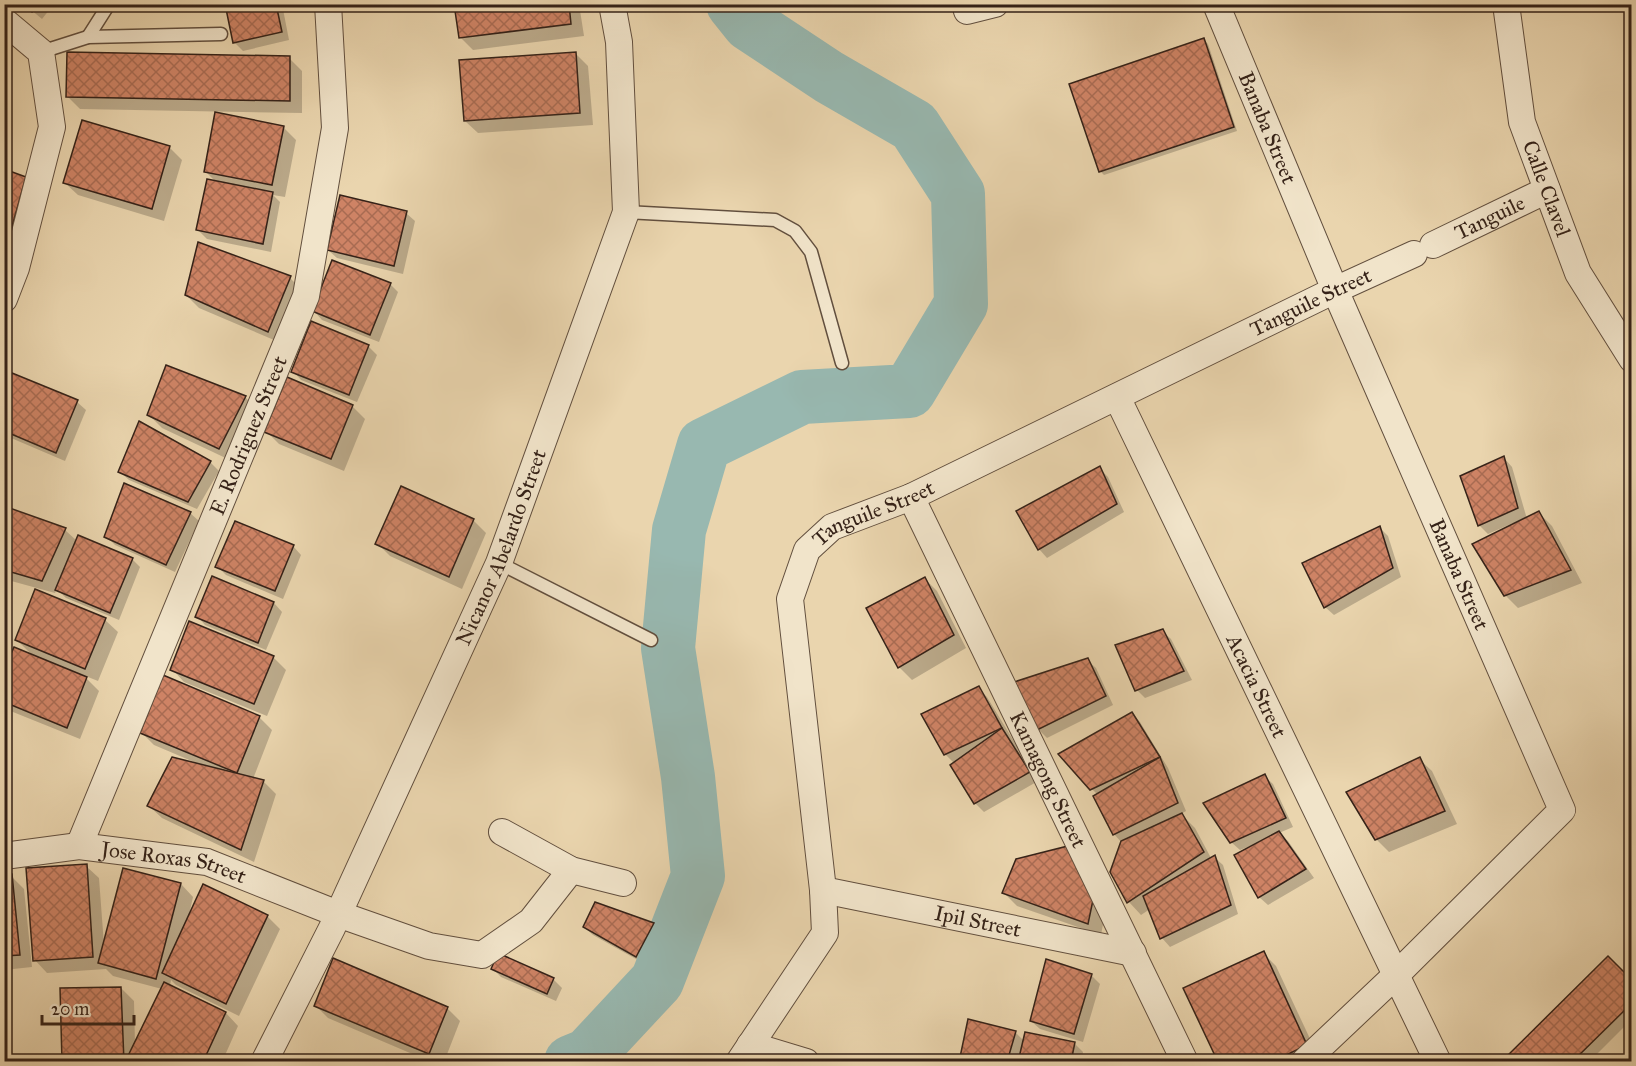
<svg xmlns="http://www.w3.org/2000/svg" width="1636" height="1066" font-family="'IM FELL Great Primer',serif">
  <defs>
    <pattern id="building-cross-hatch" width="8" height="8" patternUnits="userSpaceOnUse" patternTransform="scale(1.5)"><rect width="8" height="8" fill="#ce8365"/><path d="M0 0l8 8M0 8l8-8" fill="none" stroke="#a86b52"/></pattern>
  </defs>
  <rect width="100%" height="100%" fill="#ead5ae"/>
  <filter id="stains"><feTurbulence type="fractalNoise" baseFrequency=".00333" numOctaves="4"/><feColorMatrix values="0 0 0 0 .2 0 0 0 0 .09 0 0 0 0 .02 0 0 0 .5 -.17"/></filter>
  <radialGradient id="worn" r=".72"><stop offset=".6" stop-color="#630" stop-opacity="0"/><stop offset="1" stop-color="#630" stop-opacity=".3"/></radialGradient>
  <g fill="#0003">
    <path d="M24,4H54L42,19Z"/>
    <path d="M226,4H282L289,40L243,51L234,42Z"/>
    <path d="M456,4H579L584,36L473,50L460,37Z"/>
    <path d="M1204,40L1208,44L1237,131L1104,175L1100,171Z"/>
    <path d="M575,53L588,66L593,125L478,133L465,121Z"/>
    <path d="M289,58L302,71V113L80,109L67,96Z"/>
    <path d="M283,127L296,140L285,197L273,195L280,202L271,252L207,239L198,230L217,183L205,171Z"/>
    <path d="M169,147L182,160L164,221L78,195L65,183Z"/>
    <path d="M4,171L25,178L38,191L21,249L4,242Z"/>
    <path d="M406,213L415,221L403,274L337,258L328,250Z"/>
    <path d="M290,278L303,291L281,343L199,308L186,295Z"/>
    <path d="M390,284L398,292L379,342L322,320L314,311Z"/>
    <path d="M368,346L377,355L357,402L301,380L293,371Z"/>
    <path d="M4,396L77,402L86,410L65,461L4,435Z"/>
    <path d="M245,397L258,410L232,461L162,428L149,415Z"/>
    <path d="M352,406L365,419L344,471L279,444L266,431Z"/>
    <path d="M140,423L210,462L219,471L197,509L129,480L120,472Z"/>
    <path d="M1504,458L1512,467L1527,519L1539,513L1552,526L1582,583L1518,608L1505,595L1515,525L1513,523L1488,534L1479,525Z"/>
    <path d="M1099,468L1108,477L1124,512L1047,558L1039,549Z"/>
    <path d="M4,507L65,530L77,541L132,559L140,567L119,620L66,598L57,589L55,593L4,579Z"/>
    <path d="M190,513L199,521L175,572L115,545L106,536Z"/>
    <path d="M473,520L486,533L462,589L390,556L377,543Z"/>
    <path d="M1379,527L1388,536L1401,577L1334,615L1325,607Z"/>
    <path d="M293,546L301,555L283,599L226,575L217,566Z"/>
    <path d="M212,578L274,603L282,612L266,650L205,625L197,616Z"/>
    <path d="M924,578L937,591L966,648L912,680L899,667Z"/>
    <path d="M105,620L118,632L98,681L83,675L99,691L80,739L8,710L4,707V674L33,656L16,639Z"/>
    <path d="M1162,631L1171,639L1192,680L1145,698L1137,690Z"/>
    <path d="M273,657L286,670L267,716L184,682L172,669Z"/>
    <path d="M1087,660L1096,668L1113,705L1047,738L1038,729Z"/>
    <path d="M978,688L987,697L1038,781L984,812L975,803L955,764L945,754Z"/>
    <path d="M1132,713L1140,722L1168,768L1186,811L1181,814L1195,828L1211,858L1214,857L1223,865L1238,914L1170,947L1162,938L1150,909L1141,915L1129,902L1122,843L1114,834L1098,795L1091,788Z"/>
    <path d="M259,717L272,730L253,779L263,781L276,794L254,862L162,818L149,806L194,762L154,745L141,732Z"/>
    <path d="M1419,759L1432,771L1457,824L1389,852L1376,839Z"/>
    <path d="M1264,776L1273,784L1293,827L1279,833L1288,841L1314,878L1268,905L1259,897L1250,846L1240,850L1231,842Z"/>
    <path d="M1068,848L1105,914L1101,935L1017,906L1004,893Z"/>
    <path d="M86,866L99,878L104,945L181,884L193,897L189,915L267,916L280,929L239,1016L176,985L171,980L170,986L226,1013L238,1026L222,1062H64L121,988L134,1001L135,1044L162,989L113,976L106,969L47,973L33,958Z"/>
    <path d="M4,876H11L24,889L32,967L4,970Z"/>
    <path d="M653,924L661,933L645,964L593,935L584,927Z"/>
    <path d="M1263,953L1276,966L1319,1058L1312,1062H1220Z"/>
    <path d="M492,968L553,979L562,988L556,1001L501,977Z"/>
    <path d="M1091,975L1100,984L1083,1042L1040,1029L1031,1021Z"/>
    <path d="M1632,982V1019L1589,1062H1503Z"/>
    <path d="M315,1005L447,1008L460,1021L444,1062H431L328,1018Z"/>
    <path d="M1015,1032L1024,1041L1075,1044L1083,1052L1081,1062H961Z"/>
  </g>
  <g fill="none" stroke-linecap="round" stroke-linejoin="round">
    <path stroke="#98b8b0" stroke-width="54" d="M571,1062L588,1055L657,981L698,876L688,777L668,648L679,530L704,445L802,397L909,391L961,304L958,194L914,126L829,77L749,24L733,4"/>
  </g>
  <g fill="url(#building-cross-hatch)" stroke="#352218" stroke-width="1.5">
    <path d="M23,4H38L32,12Z"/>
    <path d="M225,4H276L282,32L233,43Z"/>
    <path d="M454,4H569L571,24L459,38Z"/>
    <path d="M1204,38L1234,127L1099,172L1069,84Z"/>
    <path d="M67,52L290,56V101L66,97Z"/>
    <path d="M576,52L580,113L464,121L459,60Z"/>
    <path d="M215,112L284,126L272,185L204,172Z"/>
    <path d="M82,120L170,146L152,209L63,183Z"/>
    <path d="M4,169L26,177L9,237L4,236Z"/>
    <path d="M207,179L273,192L263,244L196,230Z"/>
    <path d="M340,195L407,211L394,266L327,250Z"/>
    <path d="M198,242L291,276L268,332L185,295Z"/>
    <path d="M332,260L391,283L370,335L312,311Z"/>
    <path d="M311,321L369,345L349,395L291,372Z"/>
    <path d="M166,365L246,396L219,449L147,415Z"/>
    <path d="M12,373L78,400L56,453L4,431V392Z"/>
    <path d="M287,377L353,405L331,459L264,432Z"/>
    <path d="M139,421L211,461L188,502L118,472Z"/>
    <path d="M1504,456L1518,508L1478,526L1460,476Z"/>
    <path d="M1100,466L1117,504L1038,550L1016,511Z"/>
    <path d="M124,483L191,512L166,565L104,537Z"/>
    <path d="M401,486L474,519L449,577L375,544Z"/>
    <path d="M4,506L66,528L42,581L4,570Z"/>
    <path d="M1539,511L1571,570L1504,596L1472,544Z"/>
    <path d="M235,521L294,545L275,591L215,567Z"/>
    <path d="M1380,526L1393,568L1324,608L1302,563Z"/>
    <path d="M78,535L133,558L110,613L55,590Z"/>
    <path d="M212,576L274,602L258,643L195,617Z"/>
    <path d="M925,577L954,635L898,668L866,608Z"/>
    <path d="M35,589L106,618L85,669L15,640Z"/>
    <path d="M189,621L274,656L254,704L170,670Z"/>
    <path d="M1163,629L1184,671L1135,691L1115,645Z"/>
    <path d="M14,647L87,677L67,728L4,702V670Z"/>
    <path d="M1088,658L1106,696L1037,730L1014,682Z"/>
    <path d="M163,675L260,716L237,773L140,733Z"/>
    <path d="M979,686L1002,728L944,755L921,714Z"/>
    <path d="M1132,712L1160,757L1090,790L1058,754Z"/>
    <path d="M1002,728L1030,772L974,804L950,765Z"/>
    <path d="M172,757L264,780L241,850L147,806Z"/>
    <path d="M1160,757L1178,803L1113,835L1093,796Z"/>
    <path d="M1420,757L1445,811L1375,840L1346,792Z"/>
    <path d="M1265,774L1286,818L1230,843L1203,803Z"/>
    <path d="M1182,813L1204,852L1127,903L1110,872L1121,841Z"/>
    <path d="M1279,831L1306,869L1258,898L1234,855Z"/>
    <path d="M1068,846L1093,900L1088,924L1002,893L1016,859Z"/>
    <path d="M1215,855L1231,905L1160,939L1143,896Z"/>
    <path d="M87,864L93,957L33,961L26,868Z"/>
    <path d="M123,868L181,883L156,979L98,963Z"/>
    <path d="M12,874L20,955L4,956V875Z"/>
    <path d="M203,884L268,915L226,1004L162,973Z"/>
    <path d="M595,902L654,923L636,957L583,927Z"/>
    <path d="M1264,951L1307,1045L1272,1062H1218L1183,988Z"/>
    <path d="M498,953L554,978L547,994L491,969Z"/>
    <path d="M1608,956L1632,980V1003L1572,1062H1501Z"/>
    <path d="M333,958L448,1007L429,1054L314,1006Z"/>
    <path d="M1046,959L1092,974L1074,1034L1030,1021Z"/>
    <path d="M164,982L226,1012L203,1062H125Z"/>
    <path d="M121,987L124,1062H62L60,988Z"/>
    <path d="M968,1019L1016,1031L1007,1062H959Z"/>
    <path d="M1025,1032L1075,1042L1071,1062H1018Z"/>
  </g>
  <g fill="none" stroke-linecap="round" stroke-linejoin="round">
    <g stroke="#624f3e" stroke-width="15">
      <g id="service">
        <path d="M88,37L109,4"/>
        <path d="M41,52L88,37L221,34"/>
        <path d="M626,212L775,220L795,231L811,252L842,363"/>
        <path d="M499,563L651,640"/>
      </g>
    </g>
    <g stroke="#624f3e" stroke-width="28">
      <g id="minor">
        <path d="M965,4L967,11L995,4"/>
        <path id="s1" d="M1216,4L1335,290L1562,810L1395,976L1304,1062"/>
        <path id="s2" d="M1506,4L1522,122L1578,273L1632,359"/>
        <path d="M4,21L41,52L52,127L16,268L4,299"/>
        <path id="s3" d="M1433,245L1547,190"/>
        <path id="s4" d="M1117,397L1438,1062"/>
        <path id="s5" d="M911,497L1185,1062"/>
        <path d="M502,832L571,870L623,883"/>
        <path id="s6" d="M79,846L306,296L335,128L328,4"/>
        <path id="s7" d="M4,856L79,846L207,862L338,914L429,946L482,955L531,921L571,870"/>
        <path id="s8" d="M823,890L1133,953"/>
        <path d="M750,1045L806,1062"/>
        <path id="s9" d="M264,1062L332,928L499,563L626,212L619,42L612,4"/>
        <path id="s10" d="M739,1062L825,933L823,890L790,599L807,550L832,527L911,497L1335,290L1414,254"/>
      </g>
    </g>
    <use href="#service" stroke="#f1e4ca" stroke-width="12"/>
    <use href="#minor" stroke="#f1e4ca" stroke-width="26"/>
  </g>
  <g text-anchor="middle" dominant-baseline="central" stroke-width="6" stroke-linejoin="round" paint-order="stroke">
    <g font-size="21" fill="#352218" stroke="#f1e4ca">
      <text stroke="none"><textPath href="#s1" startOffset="134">Banaba Street</textPath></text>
      <text stroke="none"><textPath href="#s2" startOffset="190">Calle Clavel</textPath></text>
      <text stroke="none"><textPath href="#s3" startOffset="63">Tanguile</textPath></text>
      <text stroke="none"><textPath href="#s10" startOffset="1106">Tanguile Street</textPath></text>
      <text stroke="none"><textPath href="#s6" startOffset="444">E. Rodriguez Street</textPath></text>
      <text stroke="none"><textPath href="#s10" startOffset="620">Tanguile Street</textPath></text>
      <text stroke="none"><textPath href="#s9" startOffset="567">Nicanor Abelardo Street</textPath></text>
      <text stroke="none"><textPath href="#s1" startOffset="620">Banaba Street</textPath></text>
      <text stroke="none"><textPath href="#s4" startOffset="321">Acacia Street</textPath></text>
      <text stroke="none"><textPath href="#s5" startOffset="314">Kamagong Street</textPath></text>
      <text stroke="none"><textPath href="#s7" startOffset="172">Jose Roxas Street</textPath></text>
      <text stroke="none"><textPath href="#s8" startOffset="158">Ipil Street</textPath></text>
    </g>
  </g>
  <rect width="1636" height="1066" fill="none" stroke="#ead5ae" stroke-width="24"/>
  <rect x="6" y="6" width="1624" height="1054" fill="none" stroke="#352218" stroke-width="3"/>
  <rect x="12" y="12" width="1612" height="1042" fill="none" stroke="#352218" stroke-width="1.5"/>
  <path d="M42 1015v9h92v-9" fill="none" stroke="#352218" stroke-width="3"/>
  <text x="51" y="1015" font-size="18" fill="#352218" stroke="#f1e4ca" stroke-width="4.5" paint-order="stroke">20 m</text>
  <rect width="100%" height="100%" filter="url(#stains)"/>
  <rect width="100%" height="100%" fill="url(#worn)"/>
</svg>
